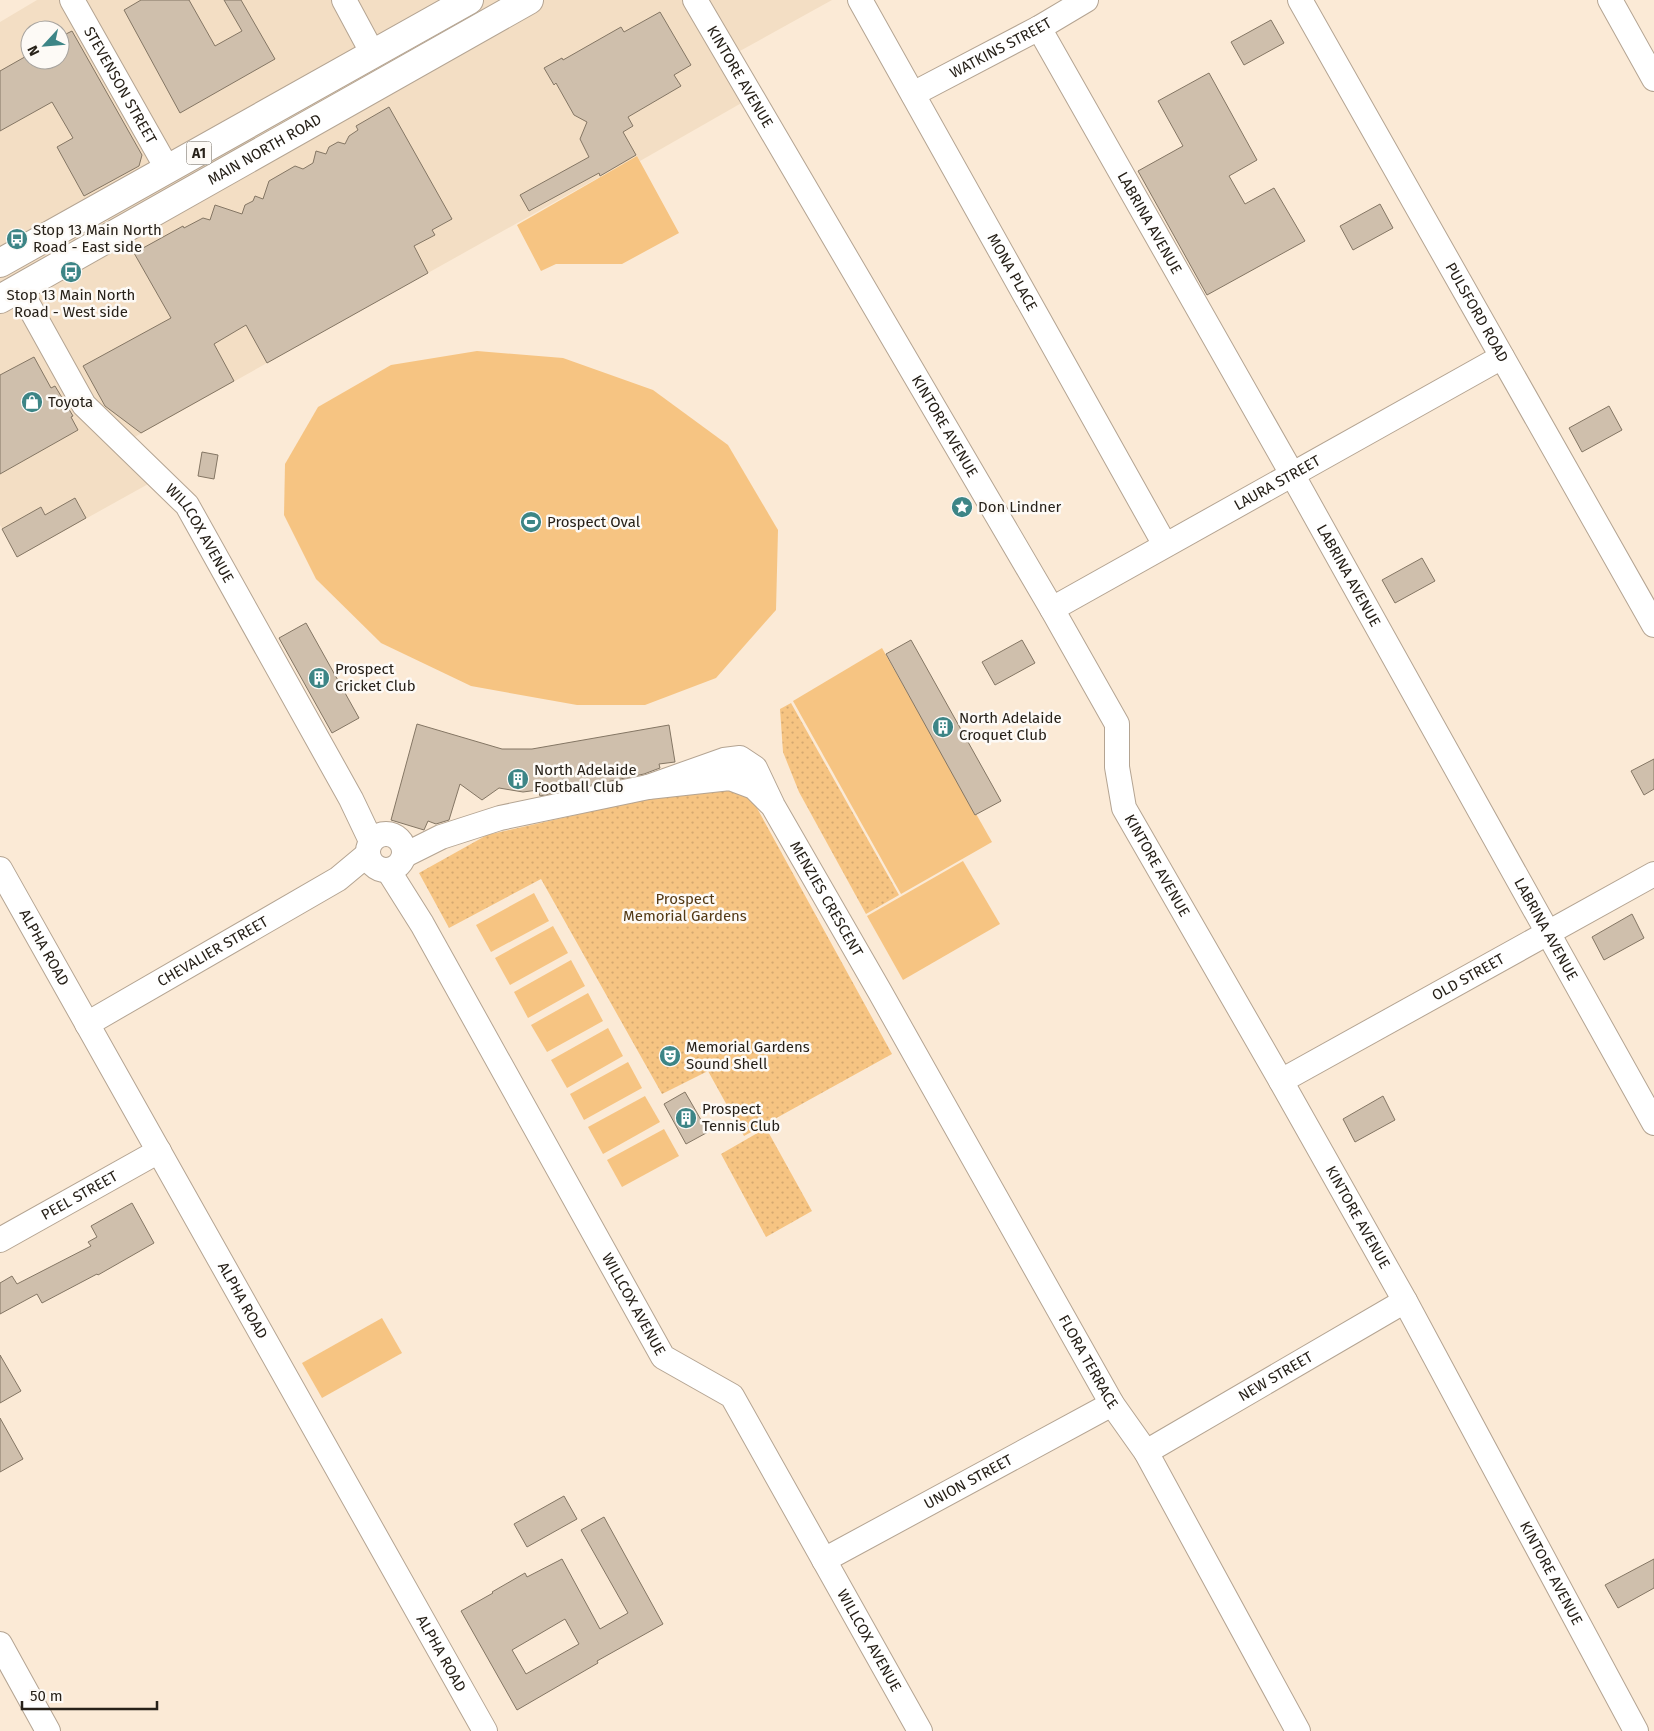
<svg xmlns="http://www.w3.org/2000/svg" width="1654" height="1731" font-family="'Fira Sans',sans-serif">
  <defs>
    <pattern id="green-dots" width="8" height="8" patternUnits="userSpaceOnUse" patternTransform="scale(1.25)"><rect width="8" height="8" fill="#f6c482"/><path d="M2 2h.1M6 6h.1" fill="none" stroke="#d3a870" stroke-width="1.8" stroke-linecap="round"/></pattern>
  </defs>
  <rect width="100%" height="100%" fill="#fbead6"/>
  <path fill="#f3dec4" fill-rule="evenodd" d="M37,0H832L729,57L752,97L640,161L637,156L124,443L159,478L17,557L0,525V22ZM30,30H60V60H30Z"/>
  <g fill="url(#green-dots)">
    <path d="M791,703L899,895L866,914L799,792L783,752L780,709Z"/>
    <path d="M717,783L752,799L892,1054L744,1136L708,1071L662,1094L541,879L449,928L419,873L487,835Z"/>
    <path d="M766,1128L812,1211L766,1237L721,1154Z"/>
  </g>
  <g fill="#f6c482">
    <path d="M637,156L679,233L622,264H556L541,271L517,225Z"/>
    <path d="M477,351L563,358L653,390L728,445L778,530L776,610L716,678L645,705H577L471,686L381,643L316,579L284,515L285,464L318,407L391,365Z"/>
    <path d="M882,648L992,842L901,894L793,701Z"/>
    <path d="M963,861L1000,924L903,980L867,916Z"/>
    <path d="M534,893L549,921L491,952L476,925Z"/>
    <path d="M553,926L568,953L510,985L495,958Z"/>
    <path d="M571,960L585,986L528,1018L514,992Z"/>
    <path d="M588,993L603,1021L547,1052L531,1025Z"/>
    <path d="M608,1028L623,1056L567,1088L551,1060Z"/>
    <path d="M628,1062L642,1088L584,1120L570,1094Z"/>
    <path d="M645,1096L660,1122L603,1154L588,1127Z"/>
    <path d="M664,1129L679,1156L622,1187L607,1160Z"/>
    <path d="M382,1318L402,1353L322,1398L302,1363Z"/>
  </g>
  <g fill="#cfbfac" stroke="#847664" fill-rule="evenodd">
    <path d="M141,0H189L215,46L242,31L224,0H241L275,59L180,113L124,10Z"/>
    <path d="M660,12L691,65L674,75L681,86L628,117L633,126L623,132L636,155L600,176L599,173L529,211L520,195L589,157L580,139L587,122L574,115L556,83L554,85L544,68L562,58L563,60L621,27L624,32Z"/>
    <path d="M1271,20L1284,43L1244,65L1231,42Z"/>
    <path d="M72,31L142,155L139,166L84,196L57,147L73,138L52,102L0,131V71L30,54V60H60V37Z"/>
    <path d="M1209,73L1257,160L1229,176L1245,204L1274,188L1305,241L1207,295L1138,171L1183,146L1158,101Z"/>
    <path d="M389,107L452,219L432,230L435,235L414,246L428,273L267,363L246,325L214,344L234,381L141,433L105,406L83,366L171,318L134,253L183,226L184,228L203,218L210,220L215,205L242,214L245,205L253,201L255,196L263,199L269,181L295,166L303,169L313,163L316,151L326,154L329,147L338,142L345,144L349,136L358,130L356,126Z"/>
    <path d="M1380,204L1393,228L1353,250L1340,226Z"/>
    <path d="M34,357L51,388L55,386L73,416L71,417L78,430L0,474V375Z"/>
    <path d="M1609,406L1622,430L1582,452L1569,428Z"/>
    <path d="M202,452L218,455L214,479L198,476Z"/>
    <path d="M75,498L86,518L17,557L2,529L41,507L45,515Z"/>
    <path d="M1422,558L1435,581L1395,603L1382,580Z"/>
    <path d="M306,623L359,718L332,733L279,638Z"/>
    <path d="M911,640L1001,801L975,815L886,654Z"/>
    <path d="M1022,640L1035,663L995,685L982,662Z"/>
    <path d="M417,724L502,749H532L669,725L675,762L659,764L660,768L644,774L540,796L538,790L523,792L499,788L482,800L460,784L449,820L436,824L428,821L424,830L391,820Z"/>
    <path d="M1654,759V789L1644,795L1631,771Z"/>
    <path d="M1632,914L1644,938L1604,960L1592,937Z"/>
    <path d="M685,1092L708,1132L686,1144L664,1104Z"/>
    <path d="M1383,1096L1395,1120L1355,1142L1343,1119Z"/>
    <path d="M132,1203L154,1243L98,1275L97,1274L42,1303L37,1294L0,1314V1283L12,1276L17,1284L91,1246L88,1242L97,1237L91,1226Z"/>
    <path d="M0,1355L21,1391L0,1403Z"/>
    <path d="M0,1418L23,1459L0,1472Z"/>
    <path d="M564,1496L577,1519L527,1547L514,1524Z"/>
    <path d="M604,1517L663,1624L597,1661L598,1663L517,1710L461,1611L493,1593L492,1592L525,1573L527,1577L562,1559L600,1629L628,1613L581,1530ZM565,1619L579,1644L526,1674L512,1650Z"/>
    <path d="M1654,1559V1588L1618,1608L1605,1585Z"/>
  </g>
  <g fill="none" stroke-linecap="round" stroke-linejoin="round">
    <g stroke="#b4a492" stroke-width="26">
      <g id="minor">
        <path id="s1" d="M72,0L168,170"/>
        <path d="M344,0L373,54"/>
        <path id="s2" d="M695,0L1052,609L1117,724V767L1124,808L1281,1081L1405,1301L1636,1731"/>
        <path id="s3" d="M860,0L1165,545"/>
        <path id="s4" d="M1300,0L1654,625"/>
        <path d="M1610,0L1654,79"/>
        <path id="s5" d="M1039,28L1292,474L1654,1123"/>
        <path id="s6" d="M913,94L1039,28L1086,0"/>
        <path id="s7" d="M19,288L84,405L187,505L351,799L371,841"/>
        <path id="s8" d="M1052,609L1502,357"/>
        <path id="s9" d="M648,787L724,760L740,758L755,768L773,806L880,992L1112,1404L1146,1452L1298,1731"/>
        <circle cx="386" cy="852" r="18"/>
        <path d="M405,855L441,837L500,818L648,787L730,778L754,787L770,803"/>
        <path id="s10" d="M0,869L485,1731"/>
        <path id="s11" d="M388,870L422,924L663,1357L732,1396L920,1731"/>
        <path id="s12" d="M87,1024L338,879L368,854"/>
        <path id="s13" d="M1281,1081L1654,874"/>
        <path id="s14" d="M0,1240L159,1151"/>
        <path id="s15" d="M1146,1452L1405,1301"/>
        <path id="s16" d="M824,1560L1112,1404"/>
        <path d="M0,1644L48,1731"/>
      </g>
    </g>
    <g stroke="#b4a492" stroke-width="30">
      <g id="highway">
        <path d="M0,263L469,0"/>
        <path id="s17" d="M0,299L529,0"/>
      </g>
    </g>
    <use href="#minor" stroke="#fff" stroke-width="24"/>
    <use href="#highway" stroke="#fff" stroke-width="28"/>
  </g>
  <defs>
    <g id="bus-disc" transform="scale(1.125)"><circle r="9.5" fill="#3d8586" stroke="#fdfaf6"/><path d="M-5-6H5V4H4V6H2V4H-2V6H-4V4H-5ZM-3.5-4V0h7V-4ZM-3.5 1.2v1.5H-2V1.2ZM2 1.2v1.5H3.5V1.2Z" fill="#fff"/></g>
    <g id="shop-disc" transform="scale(1.125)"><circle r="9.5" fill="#3d8586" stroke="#fdfaf6"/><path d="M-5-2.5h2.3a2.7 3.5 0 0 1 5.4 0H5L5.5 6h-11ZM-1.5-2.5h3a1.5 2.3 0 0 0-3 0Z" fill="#fff"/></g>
    <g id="sight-disc" transform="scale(1.125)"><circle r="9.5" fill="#3d8586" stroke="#fdfaf6"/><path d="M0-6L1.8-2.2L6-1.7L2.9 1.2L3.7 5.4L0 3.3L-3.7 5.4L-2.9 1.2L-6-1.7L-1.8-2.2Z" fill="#fff"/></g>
    <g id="stadium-disc" transform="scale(1.125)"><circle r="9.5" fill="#3d8586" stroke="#fdfaf6"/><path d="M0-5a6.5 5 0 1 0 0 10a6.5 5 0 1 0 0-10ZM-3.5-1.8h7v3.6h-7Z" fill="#fff"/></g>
    <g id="building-disc" transform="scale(1.125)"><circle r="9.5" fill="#3d8586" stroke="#fdfaf6"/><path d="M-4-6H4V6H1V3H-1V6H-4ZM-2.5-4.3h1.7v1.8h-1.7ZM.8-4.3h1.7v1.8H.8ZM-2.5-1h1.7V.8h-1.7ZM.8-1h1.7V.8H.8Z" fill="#fff"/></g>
    <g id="theatre-disc" transform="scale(1.125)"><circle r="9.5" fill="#3d8586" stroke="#fdfaf6"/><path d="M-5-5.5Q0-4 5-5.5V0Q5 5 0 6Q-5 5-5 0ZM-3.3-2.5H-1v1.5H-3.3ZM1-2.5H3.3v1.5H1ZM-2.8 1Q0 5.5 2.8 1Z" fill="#fff"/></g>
  </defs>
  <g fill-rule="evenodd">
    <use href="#bus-disc" x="17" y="239"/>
    <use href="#bus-disc" x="71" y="272"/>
    <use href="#shop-disc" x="32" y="402"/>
    <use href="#sight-disc" x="962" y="507"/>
    <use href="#stadium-disc" x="531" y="522"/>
    <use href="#building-disc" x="319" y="678"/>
    <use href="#building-disc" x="943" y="727"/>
    <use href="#building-disc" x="518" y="779"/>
    <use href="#theatre-disc" x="670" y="1056"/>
    <use href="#building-disc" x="686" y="1118"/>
  </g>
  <g text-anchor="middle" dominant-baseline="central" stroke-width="5" stroke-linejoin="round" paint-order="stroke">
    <rect fill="#fdfaf6" stroke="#67625b" stroke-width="1" x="186.5" y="141.5" width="25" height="23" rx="4"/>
    <g font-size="14" font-weight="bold" fill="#272119">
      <text x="199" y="153">A1</text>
    </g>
    <g font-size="15" fill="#272119" stroke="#fdfaf6">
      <text stroke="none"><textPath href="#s6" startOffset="99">WATKINS STREET</textPath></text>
      <text stroke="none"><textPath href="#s2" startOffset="89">KINTORE AVENUE</textPath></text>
      <text stroke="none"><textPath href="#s1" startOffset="98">STEVENSON STREET</textPath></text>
      <text stroke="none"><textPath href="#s17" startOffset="304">MAIN NORTH ROAD</textPath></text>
      <text stroke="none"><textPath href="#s5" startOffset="224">LABRINA AVENUE</textPath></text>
      <text stroke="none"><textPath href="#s3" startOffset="312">MONA PLACE</textPath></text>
      <text stroke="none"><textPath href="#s4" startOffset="359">PULSFORD ROAD</textPath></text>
      <text stroke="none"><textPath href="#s2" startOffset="494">KINTORE AVENUE</textPath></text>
      <text stroke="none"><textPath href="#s8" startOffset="258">LAURA STREET</textPath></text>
      <text stroke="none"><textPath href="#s7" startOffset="308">WILLCOX AVENUE</textPath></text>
      <text stroke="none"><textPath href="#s5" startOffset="629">LABRINA AVENUE</textPath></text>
      <text stroke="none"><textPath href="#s2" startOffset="989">KINTORE AVENUE</textPath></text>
      <text stroke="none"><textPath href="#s9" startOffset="264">MENZIES CRESCENT</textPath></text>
      <text stroke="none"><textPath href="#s5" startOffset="1034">LABRINA AVENUE</textPath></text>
      <text stroke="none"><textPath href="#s10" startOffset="90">ALPHA ROAD</textPath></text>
      <text stroke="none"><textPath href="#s12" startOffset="145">CHEVALIER STREET</textPath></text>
      <text stroke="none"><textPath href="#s13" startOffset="214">OLD STREET</textPath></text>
      <text stroke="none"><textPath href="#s14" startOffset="91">PEEL STREET</textPath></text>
      <text stroke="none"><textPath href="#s2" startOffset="1394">KINTORE AVENUE</textPath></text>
      <text stroke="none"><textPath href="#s10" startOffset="495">ALPHA ROAD</textPath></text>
      <text stroke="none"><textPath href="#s11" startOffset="499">WILLCOX AVENUE</textPath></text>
      <text stroke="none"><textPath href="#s9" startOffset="796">FLORA TERRACE</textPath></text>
      <text stroke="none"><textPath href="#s15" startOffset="150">NEW STREET</textPath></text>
      <text stroke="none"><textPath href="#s16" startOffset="164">UNION STREET</textPath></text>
      <text stroke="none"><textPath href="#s2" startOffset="1799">KINTORE AVENUE</textPath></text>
      <text stroke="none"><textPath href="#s11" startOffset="919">WILLCOX AVENUE</textPath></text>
      <text stroke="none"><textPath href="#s10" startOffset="900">ALPHA ROAD</textPath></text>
    </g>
    <g font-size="15" fill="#272119" stroke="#fdfaf6" text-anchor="start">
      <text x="33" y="230">Stop 13 Main North<tspan x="33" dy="17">Road - East side</tspan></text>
      <text x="71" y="295" text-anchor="middle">Stop 13 Main North<tspan x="71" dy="17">Road - West side</tspan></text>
      <text x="48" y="402">Toyota</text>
      <text x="978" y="507">Don Lindner</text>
      <text x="547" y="522">Prospect Oval</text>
      <text x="335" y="669">Prospect<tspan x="335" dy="17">Cricket Club</tspan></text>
      <text x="959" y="718">North Adelaide<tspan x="959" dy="17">Croquet Club</tspan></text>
      <text x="534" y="770">North Adelaide<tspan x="534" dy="17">Football Club</tspan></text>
      <text x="686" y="1047">Memorial Gardens<tspan x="686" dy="17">Sound Shell</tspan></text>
      <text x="702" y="1109">Prospect<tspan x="702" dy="17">Tennis Club</tspan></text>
    </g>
    <g font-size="15" fill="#533914" stroke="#fdfaf6">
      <text x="685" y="899">Prospect<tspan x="685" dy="17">Memorial Gardens</tspan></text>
    </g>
  </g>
  <g transform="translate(45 45) rotate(244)"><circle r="24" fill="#fdfaf6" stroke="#a7a39e"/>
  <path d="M0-4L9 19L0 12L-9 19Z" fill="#3d8586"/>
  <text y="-8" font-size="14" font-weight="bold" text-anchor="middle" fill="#272119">N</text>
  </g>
  <path d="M22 1701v8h135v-8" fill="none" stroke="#272119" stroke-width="2.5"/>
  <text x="30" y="1701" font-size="15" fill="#272119" stroke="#fdfaf6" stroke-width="4" paint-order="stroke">50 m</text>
</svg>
